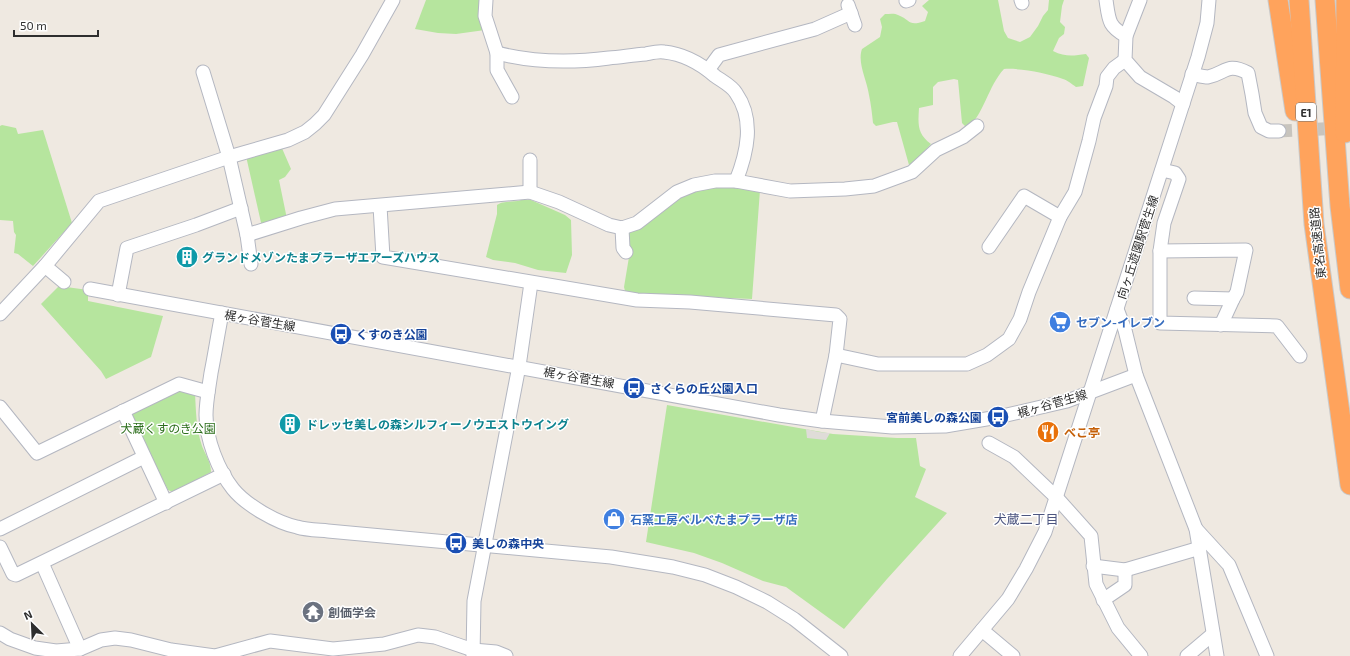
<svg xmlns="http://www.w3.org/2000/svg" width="1350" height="656" font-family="'Exo 2','Noto Sans JP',sans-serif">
  <rect width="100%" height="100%" fill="#efe9e1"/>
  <g fill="#b6e59e">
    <path d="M426,0H481L485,30L456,34L438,33L415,29Z"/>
    <path d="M929,0H998L1004,31L1008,38L1020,42L1030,37L1038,26L1043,16L1048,10L1049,0H1064L1062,6L1060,22L1065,27L1064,34L1059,38L1053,51C1065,57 1073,56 1086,54L1089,58L1083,86L1076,87C1072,84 1067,80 1063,79C1047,73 1020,68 1004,69C988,86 984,115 967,128L962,123L958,80L954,79L938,82L933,87V105L919,108C918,124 917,134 931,144L913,164L909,165L897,122H893L876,126L873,123C872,114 871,104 869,95C867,80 857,63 862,49L880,37L882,27L880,19L885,14C889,14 895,13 898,15C911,20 908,27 925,21L928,12L922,6Z"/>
    <path d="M2,125L16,128L18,134L43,130L72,223L33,266L18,254L14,253L16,235L14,232L13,221L0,220V126Z"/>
    <path d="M281,146L291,169L285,177L279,180L287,219L262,227L246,156Z"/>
    <path d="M718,185L760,190L752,299L636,294L625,291L624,287L629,257L628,236L630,232L644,225L664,211L673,201L687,193Z"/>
    <path d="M521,200H531L565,215L571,220L572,255L566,273L538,270L515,263L493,260L486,257L497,214V205C503,200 513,203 521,200Z"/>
    <path d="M59,286L88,290V301L163,316L151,357L106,379L101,371L41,304Z"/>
    <path d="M177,390L195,393C196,411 196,428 202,446C205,454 211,462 211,472L173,492L168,490L131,418L132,412Z"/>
    <path d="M667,405L833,434L897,438H916L920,466L926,469L915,497L947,513L887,579L844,629L786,587L763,581L722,563L694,553L646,542Z"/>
  </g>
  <path fill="#dfdcd8" d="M806,429L819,432L830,433L826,440L807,438Z"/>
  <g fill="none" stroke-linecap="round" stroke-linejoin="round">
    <path stroke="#c8c4bd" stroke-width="13" stroke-dasharray="13 6" stroke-linecap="butt" d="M1279,131L1341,128"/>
    <g stroke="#b4b7c1" stroke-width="15">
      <g id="minor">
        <path d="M486,0L485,16L497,53V70L512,97"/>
        <path d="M1021,0L1022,3"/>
        <path d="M1106,0C1109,20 1108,26 1126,36"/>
        <path d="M1140,0L1126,36L1125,60L1140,77L1174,97L1183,104"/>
        <path d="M906,1L909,0"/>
        <path d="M848,5L855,25"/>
        <path d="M497,53C535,63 571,63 609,58C621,57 633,55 646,54C651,53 658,51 664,52C684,54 700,63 715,76C722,81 732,86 736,93C755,120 747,153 736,181"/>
        <path d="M708,70L719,55L815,29L851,13"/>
        <path d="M203,72L229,157L247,235L251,264"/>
        <path d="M1192,74C1197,75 1203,77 1208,77C1226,73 1227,62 1248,73L1252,94L1255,113L1261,127L1269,131H1279"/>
        <path d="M530,160V192"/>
        <path d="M1162,170L1175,173L1179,179L1164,223L1160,251V323L1277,326L1300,356"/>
        <path d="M380,206L383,257L637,300L690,302L836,315L840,319L836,355L822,421"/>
        <path d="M622,228L623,248L626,252"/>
        <path d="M247,235L301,218L335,209L530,192L559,202L609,225L622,228L637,223L677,192L694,185L715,181H736L790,191L845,189L874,186L912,172L936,150L963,137L977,126"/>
        <path d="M989,247L1024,196L1060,217"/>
        <path d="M1160,251L1246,250L1237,292L1233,299L1194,298"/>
        <path d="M45,266L64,282"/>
        <path d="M90,289L779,415L822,421L892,427L945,426L998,417L1067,401L1136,375"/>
        <path d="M118,295L127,248L196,225L241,208"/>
        <path d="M1117,309L1125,330L1136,375L1196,529L1217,656"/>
        <path d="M222,313C218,333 215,353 211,373C209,387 206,402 206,415C206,439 218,470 233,489C246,505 277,523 297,527C307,530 318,530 328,531L611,557L673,567L705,575L736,587L767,602L794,619L841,656"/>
        <path d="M0,314L45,266L99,201L229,157L288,140L305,132L315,124L324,115L362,55L393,0"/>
        <path d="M1221,325L1233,299"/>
        <path d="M836,355L878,364H967L987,355L1009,339L1020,319L1029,292L1060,217L1075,192L1089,141L1094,118L1106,86L1107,77L1114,68L1125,60"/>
        <path d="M0,407L37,453L179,384L208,392"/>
        <path d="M123,411L166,503"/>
        <path d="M989,443L1014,457L1057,498L1091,536L1096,584L1118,628L1141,656"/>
        <path d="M0,529L144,457"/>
        <path d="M1196,529L1229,565L1267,656"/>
        <path d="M0,547L13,574L16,575L224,474"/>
        <path d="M42,563L80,649"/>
        <path d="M1093,566L1125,570L1200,548"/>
        <path d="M1103,600L1125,585V570"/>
        <path d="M982,630L1013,656"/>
        <path d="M0,633L10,639L35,648L56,651L80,649L101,640L115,638L131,640L171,650L215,656L270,641L333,649L384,644L418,635L435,637L473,650L496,652L506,656"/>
        <path d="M473,656L474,601L519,366L531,283"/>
        <path d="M960,656L1008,599L1026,569L1045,532L1198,57L1207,23L1209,0"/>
        <path d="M1187,656L1213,634"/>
      </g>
    </g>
    <g stroke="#c9c9c9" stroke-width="21">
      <g id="highway">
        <path d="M1278,0L1295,111"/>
        <path d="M1299,0L1314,224L1350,485"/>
        <path d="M1325,0L1340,206L1350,289"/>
        <path d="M1345,133L1346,0"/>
      </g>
    </g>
    <use href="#minor" stroke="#fff" stroke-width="13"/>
    <use href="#highway" stroke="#ffa35c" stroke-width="19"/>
  </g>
  <defs>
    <g id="building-disc" transform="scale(1.15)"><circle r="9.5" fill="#0f9aa8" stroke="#fff"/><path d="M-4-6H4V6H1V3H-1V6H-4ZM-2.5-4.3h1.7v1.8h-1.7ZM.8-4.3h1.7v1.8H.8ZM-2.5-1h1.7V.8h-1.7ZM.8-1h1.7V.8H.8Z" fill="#fff"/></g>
    <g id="supermarket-disc" transform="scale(1.15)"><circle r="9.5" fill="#3f7fe0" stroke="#fff"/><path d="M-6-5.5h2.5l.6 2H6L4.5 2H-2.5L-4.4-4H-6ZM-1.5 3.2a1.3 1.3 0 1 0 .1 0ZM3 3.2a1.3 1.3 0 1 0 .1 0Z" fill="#fff"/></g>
    <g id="bus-disc" transform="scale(1.15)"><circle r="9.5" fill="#1a4fb4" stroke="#fff"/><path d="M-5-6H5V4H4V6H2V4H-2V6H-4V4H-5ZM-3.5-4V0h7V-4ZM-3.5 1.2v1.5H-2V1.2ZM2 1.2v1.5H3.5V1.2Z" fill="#fff"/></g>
    <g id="restaurant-disc" transform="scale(1.15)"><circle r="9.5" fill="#e8710a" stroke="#fff"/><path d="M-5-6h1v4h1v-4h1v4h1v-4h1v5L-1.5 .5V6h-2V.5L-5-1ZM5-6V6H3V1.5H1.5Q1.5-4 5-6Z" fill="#fff"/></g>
    <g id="shop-disc" transform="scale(1.15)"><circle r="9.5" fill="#3f7fe0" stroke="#fff"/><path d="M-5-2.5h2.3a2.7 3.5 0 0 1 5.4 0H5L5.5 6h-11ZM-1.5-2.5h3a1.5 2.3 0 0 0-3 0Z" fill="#fff"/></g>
    <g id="temple-disc" transform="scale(1.15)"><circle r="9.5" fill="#6b7280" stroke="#fff"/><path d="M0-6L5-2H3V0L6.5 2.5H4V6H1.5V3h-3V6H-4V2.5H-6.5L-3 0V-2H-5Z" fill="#fff"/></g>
  </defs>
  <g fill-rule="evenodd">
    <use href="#building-disc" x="187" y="257"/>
    <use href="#supermarket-disc" x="1060" y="322"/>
    <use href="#bus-disc" x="341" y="334"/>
    <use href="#bus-disc" x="634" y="388"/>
    <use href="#bus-disc" x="998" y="417"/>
    <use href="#building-disc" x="290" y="424"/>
    <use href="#restaurant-disc" x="1048" y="432"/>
    <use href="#shop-disc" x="614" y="519"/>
    <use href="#bus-disc" x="456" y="543"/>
    <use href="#temple-disc" x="313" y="612"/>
  </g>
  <g text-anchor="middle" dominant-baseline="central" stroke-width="3" stroke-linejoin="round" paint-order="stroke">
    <rect fill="#fff" stroke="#6d6d6d" stroke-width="1" x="1296" y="103" width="20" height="18" rx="3"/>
    <g font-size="11" font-weight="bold" fill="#2e2e2e">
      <text x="1306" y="112">E1</text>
    </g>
    <g font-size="12" fill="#2e2e2e" stroke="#fff">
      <text transform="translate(1317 243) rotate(-96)">東名高速道路</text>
      <text transform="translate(1137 247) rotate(-72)">向ヶ丘遊園駅菅生線</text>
      <text transform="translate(260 320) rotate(10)">梶ヶ谷菅生線</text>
      <text transform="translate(579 377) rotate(10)">梶ヶ谷菅生線</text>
      <text transform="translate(1052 403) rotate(-16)">梶ヶ谷菅生線</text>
    </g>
    <g font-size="12" font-weight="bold" fill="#0d838f" stroke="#fff" text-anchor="start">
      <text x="202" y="257">グランドメゾンたまプラーザエアーズハウス</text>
      <text x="306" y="424">ドレッセ美しの森シルフィーノウエストウイング</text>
    </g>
    <g font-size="12" font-weight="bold" fill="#366cbe" stroke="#fff" text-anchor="start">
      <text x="1076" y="322">セブン-イレブン</text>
      <text x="630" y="519">石窯工房ベルベたまプラーザ店</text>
    </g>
    <g font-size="12" font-weight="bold" fill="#164399" stroke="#fff" text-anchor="start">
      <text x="356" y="334">くすのき公園</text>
      <text x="650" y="388">さくらの丘公園入口</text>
      <text x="982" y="417" text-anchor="end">宮前美しの森公園</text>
      <text x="472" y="543">美しの森中央</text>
    </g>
    <g font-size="12" fill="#2c6e1b" stroke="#fff">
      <text x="168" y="428">犬蔵くすのき公園</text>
    </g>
    <g font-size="12" font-weight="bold" fill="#c56008" stroke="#fff" text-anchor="start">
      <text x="1064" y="432">べこ亭</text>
    </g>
    <g font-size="12" font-weight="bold" fill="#5b616d" stroke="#fff" text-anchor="start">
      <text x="328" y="612">創価学会</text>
    </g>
    <g font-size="13" fill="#4d5680" stroke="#fff">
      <text x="1026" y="519">犬蔵二丁目</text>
    </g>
  </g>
  <g transform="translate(32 624) rotate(336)" stroke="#ffffff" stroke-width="3" paint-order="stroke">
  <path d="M0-3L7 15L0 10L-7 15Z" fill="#2e2e2e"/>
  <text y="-6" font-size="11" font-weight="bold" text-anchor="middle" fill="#2e2e2e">N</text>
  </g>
  <path d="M14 30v6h84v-6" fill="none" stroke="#2e2e2e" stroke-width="2"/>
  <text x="20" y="30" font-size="12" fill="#2e2e2e" stroke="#ffffff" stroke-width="3" paint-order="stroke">50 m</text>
</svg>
